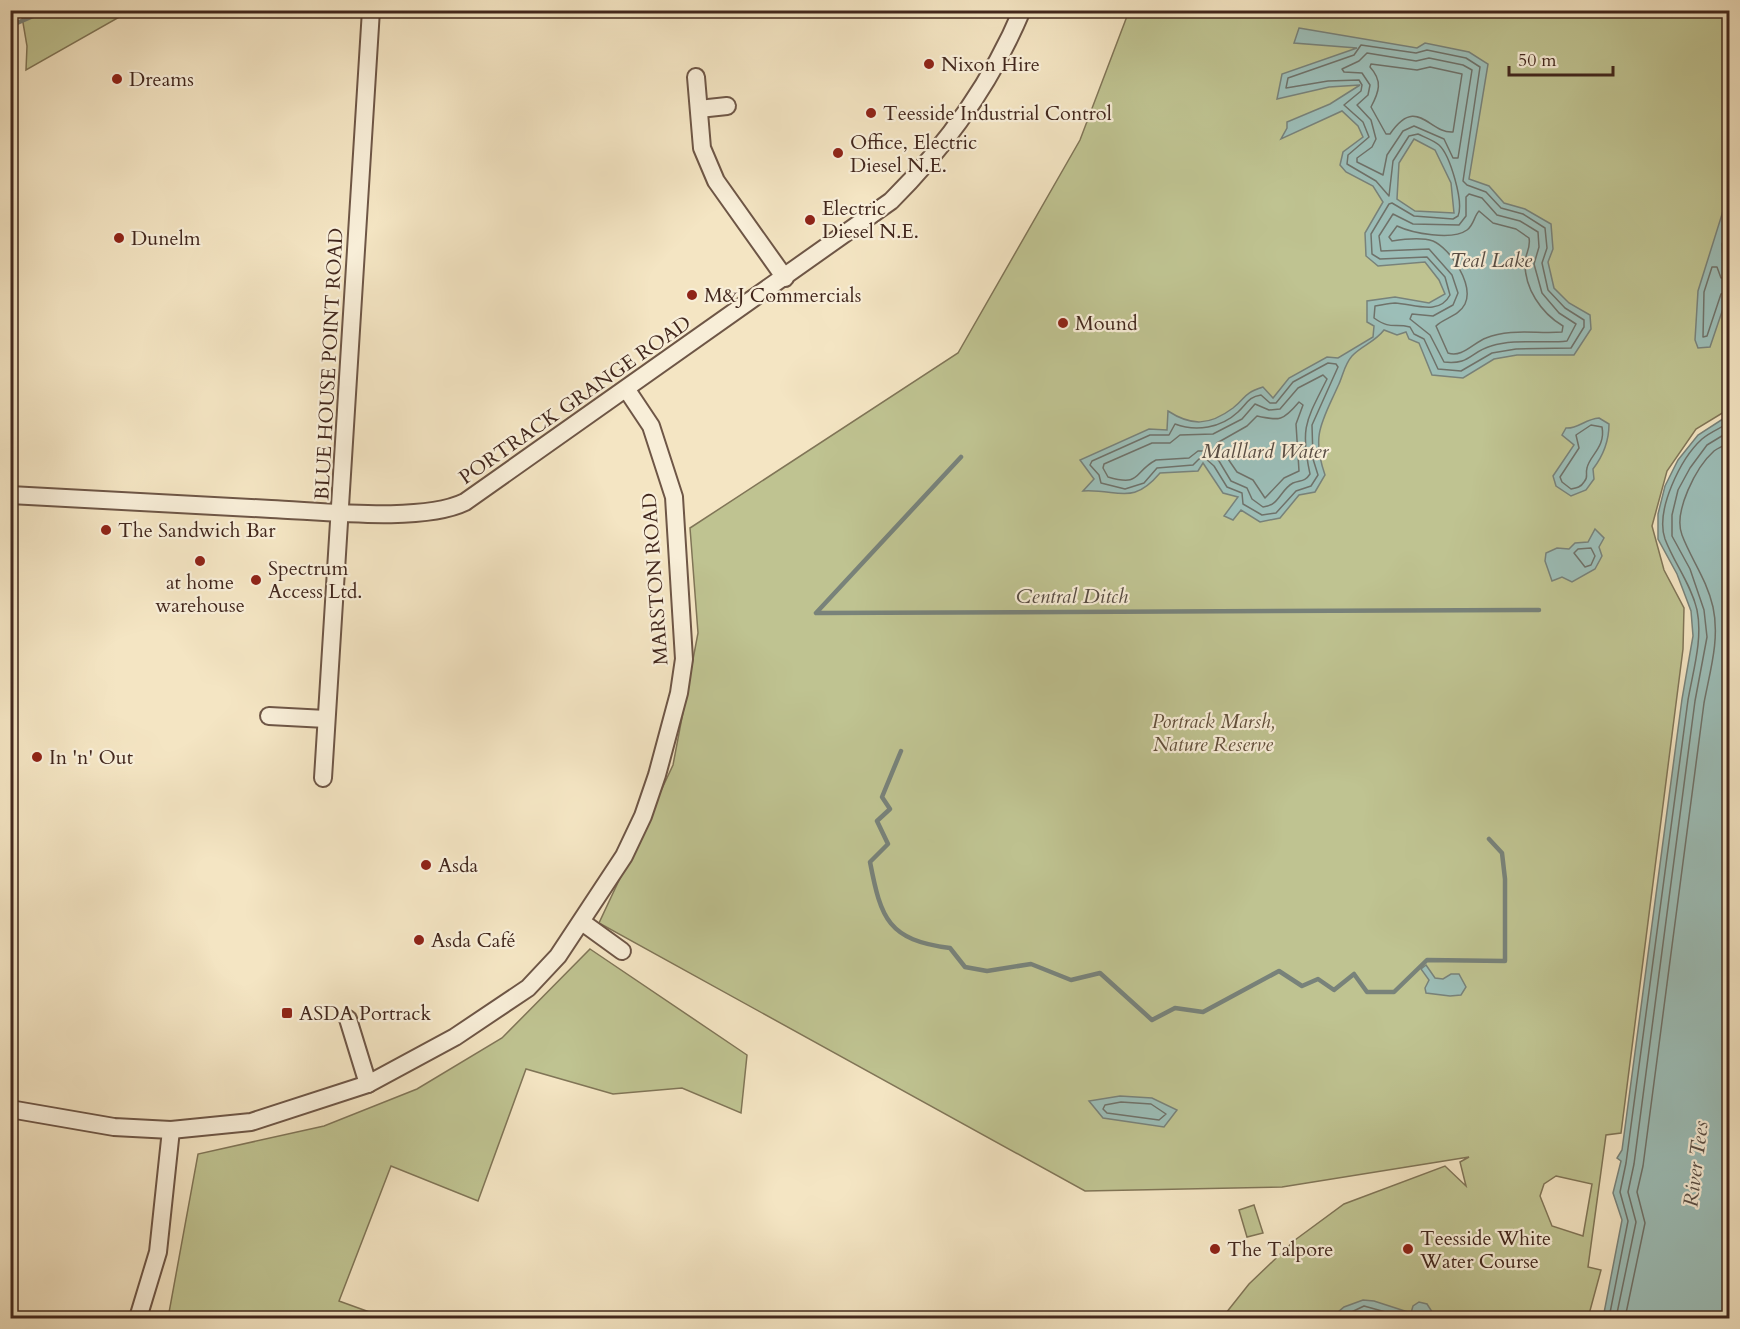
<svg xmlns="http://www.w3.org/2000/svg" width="1740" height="1329" font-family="Cardo,serif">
  <rect width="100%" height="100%" fill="#f4e5c3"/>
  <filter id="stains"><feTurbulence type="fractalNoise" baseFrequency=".00333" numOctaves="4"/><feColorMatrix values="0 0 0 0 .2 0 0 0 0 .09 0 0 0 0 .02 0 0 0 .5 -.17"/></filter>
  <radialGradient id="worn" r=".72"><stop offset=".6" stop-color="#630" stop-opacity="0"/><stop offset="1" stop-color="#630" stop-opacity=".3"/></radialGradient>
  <g fill="#bfc391" stroke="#807557" stroke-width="1.5" fill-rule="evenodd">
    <path d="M21,11V10L130,11L26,70L27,46Z"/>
    <path d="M1129,11H1729V409L1696,429L1667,471L1652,526L1664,570L1684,608L1683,649L1621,1133L1606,1135L1588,1267L1601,1270L1588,1318H1222L1249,1284L1295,1240L1344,1204L1445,1166L1466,1186L1460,1162L1469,1157L1282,1187L1085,1191L599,923L673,765L698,633L690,528L958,353L1080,140ZM1556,1176L1592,1184L1583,1236L1552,1226L1540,1196L1544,1184Z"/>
    <path d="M590,949L747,1055L741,1113L682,1088L613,1094L526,1069L478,1201L391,1166L339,1301L386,1318H168L198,1154L324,1126L417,1089L502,1038Z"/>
    <path d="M1254,1205L1263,1233L1247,1237L1239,1210Z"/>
  </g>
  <g fill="#9cbeb8" stroke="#78827a" stroke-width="1.5" fill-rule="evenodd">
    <path d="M1299,28L1417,48L1425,43L1469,52L1488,64L1469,179L1489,186L1504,203L1525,209L1551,224L1553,249L1548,262L1554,288L1569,303L1590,315L1591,329L1574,355H1517L1494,359L1463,378L1432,375L1419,343L1409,339L1406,332L1397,335L1384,330C1375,342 1361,346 1352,356C1344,365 1343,376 1338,386C1322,422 1311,435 1325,475L1315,492L1299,495L1280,518L1260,522L1241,510L1233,520L1224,516L1238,497L1223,493L1203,463L1198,471L1160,473C1132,506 1120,489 1083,491L1094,479L1080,460L1149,429L1167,430L1168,411C1191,426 1209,426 1233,408C1247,397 1242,394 1263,387L1273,398L1289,378L1327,357L1338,358L1373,337L1374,326L1367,322V301L1395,297L1429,303L1445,294L1439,280L1425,262L1378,266L1366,256L1365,233L1383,202L1373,186L1346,172L1340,165L1343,152L1363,137L1358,126L1342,111L1281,139L1287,128V122L1330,104L1360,85L1329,87L1277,99L1282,74L1357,48L1294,43ZM1414,139L1435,150L1451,183L1454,213L1415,211L1397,199L1399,163Z"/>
    <path d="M1729,209V229L1722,244L1724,275L1729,266V291L1710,347L1698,348L1695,340L1698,291L1723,211Z"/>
    <path d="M1729,415V1318H1603L1622,1220L1613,1193L1621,1161L1617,1158L1622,1150L1682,699L1693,636L1691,611L1677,574L1658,539V514L1665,486L1678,460L1698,435Z"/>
    <path d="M1599,418L1609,424C1609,441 1603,456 1593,469L1594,479L1586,490L1571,496L1556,486L1553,476L1574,445L1562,435L1566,428C1578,429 1585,419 1599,418Z"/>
    <path d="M1595,529L1604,538L1599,547L1602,556L1595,569L1572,582L1562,577L1552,581L1545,561L1546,553L1557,548L1569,549L1575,543L1588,542Z"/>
    <path d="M1426,965L1435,978L1443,979L1451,974H1459L1466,987L1461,995L1450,996L1426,993L1425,988L1429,980L1421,969Z"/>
    <path d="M1120,1096L1152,1098L1177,1110L1164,1127L1103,1118L1089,1101Z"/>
    <path d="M1363,1300L1374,1301L1411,1313L1413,1306L1419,1302L1427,1304L1436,1318H1331L1344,1307Z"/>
  </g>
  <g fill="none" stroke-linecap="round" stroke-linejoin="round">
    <g stroke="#6f726a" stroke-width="1.5">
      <path d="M1361,45L1416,53L1427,50L1466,58L1480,67L1463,181L1467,185L1486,192L1501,208L1523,214L1545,228L1547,248L1542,263L1548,290L1565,308L1584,320V327L1571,348L1516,349L1492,353L1461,371L1438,369L1424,339L1414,334L1410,327C1394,323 1391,330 1374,318L1375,306C1382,305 1389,303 1395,303C1414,304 1439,316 1450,295L1445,277L1427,257L1380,259L1372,254L1371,234L1389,204L1392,203L1414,216L1453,219L1458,216C1464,202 1450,155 1439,145C1433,140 1424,137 1418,134L1409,136L1393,161L1389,196L1376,181L1347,164L1348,155L1369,137L1363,122L1344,105L1361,91L1362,85L1359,80L1328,81L1286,88L1288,78L1354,55Z"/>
      <path d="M1367,53L1416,61L1429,58L1463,65L1472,70L1458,158H1453L1444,139L1414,126L1403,131L1387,155L1383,175L1357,162V158L1372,147L1376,139L1371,120L1357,105L1368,95L1370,85L1362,73L1344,72L1342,69L1359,61Z"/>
      <path d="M1371,64L1417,70L1430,67L1462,74L1453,132C1429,134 1417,94 1390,134H1386L1371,107C1379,92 1383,81 1370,67Z"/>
      <path d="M1469,194L1482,198L1497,215L1520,221L1538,232L1539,247L1534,264L1542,293L1559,313L1576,324L1567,341C1542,344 1516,338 1491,346C1470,352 1470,365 1444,362L1430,335L1410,319L1412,314L1433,316L1453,305L1458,293L1452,275L1429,249L1381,251L1379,236L1393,214L1413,224L1459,225L1466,216V197Z"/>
      <path d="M1479,211L1493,223L1516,229L1529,238C1531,247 1526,253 1525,261C1524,288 1541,313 1563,326L1562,332C1537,334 1510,328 1486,338C1473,343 1462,358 1448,353L1436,326C1444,318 1459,316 1465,304C1474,285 1451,249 1433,241C1422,237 1404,239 1392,241L1389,237L1397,226C1412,233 1452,241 1467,230C1474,225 1474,216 1479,211Z"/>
      <path d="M1730,277L1721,278L1717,267H1712L1704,292L1703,337L1707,336L1721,294L1730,290"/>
      <path d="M1328,363L1336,364L1338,367L1312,425L1313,459L1318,475L1311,486L1296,491L1276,513L1262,515L1243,504L1242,493L1227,487L1214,466L1205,458L1199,459L1193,465L1157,468L1144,483L1125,489L1101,483L1099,475L1090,465L1092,461L1150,435H1169L1175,424C1196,432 1221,428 1238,412C1247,404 1248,397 1261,395L1270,403H1276L1293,382Z"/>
      <path d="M1323,375L1327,379C1306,421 1300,427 1310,474C1305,482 1300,480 1293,483C1280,490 1279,506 1263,507L1252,499L1247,488L1231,481L1219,461L1207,451H1198L1189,458L1156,460C1133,472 1142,487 1108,477L1103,468L1104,464L1152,443H1170L1180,435L1213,434L1242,419L1255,404L1269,410L1280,409L1298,388Z"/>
      <path d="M1299,402L1303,405L1296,424L1299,471L1284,478L1265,498L1253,480L1237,472L1217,443L1247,426L1257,416C1280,421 1283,421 1299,402Z"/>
      <path d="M1591,425L1602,427C1606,447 1589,456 1587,468C1585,475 1589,477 1584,482C1581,487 1577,488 1571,489L1562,482L1560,477L1579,448L1576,435Z"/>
      <path d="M1591,548L1595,556L1591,565L1585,567L1574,553L1578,549Z"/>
      <path d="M1121,1102L1151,1104L1166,1114L1159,1120L1107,1113L1103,1109L1105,1105Z"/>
      <path d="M1339,1318L1364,1306L1407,1318"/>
      <path d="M1609,1318L1628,1221L1620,1192L1626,1163L1688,700C1693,671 1703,639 1697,610C1691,584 1674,563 1665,539C1655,510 1681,458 1702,439C1710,432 1721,428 1730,422"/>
      <path d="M1616,1318L1636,1222L1628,1192L1634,1164L1695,701L1707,637L1704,610L1690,569L1672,536V515L1678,490L1690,468L1707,445L1730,431"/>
      <path d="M1625,1318L1645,1223L1637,1192L1643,1166L1704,703C1710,671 1720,639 1713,607C1707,580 1691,559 1682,535C1673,512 1696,467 1714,451C1718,448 1725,445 1730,442"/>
    </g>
    <g stroke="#78827a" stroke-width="4.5">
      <path d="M10,26L47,10"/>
      <path d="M961,457L816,613L1539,610"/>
      <path d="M901,751L882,797L890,809L877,821L888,844L870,862C881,919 888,940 950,948L965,967L987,971L1031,964L1071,980L1100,973L1152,1020L1175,1008L1203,1012L1279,971L1302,986L1318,979L1334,990L1354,974L1367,992H1394L1427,960L1505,961V879L1502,853L1489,839"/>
    </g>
    <g stroke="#6e5646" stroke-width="20">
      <g id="street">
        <path d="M696,77L702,148L716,181L785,278"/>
        <path d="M699,109L727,106"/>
        <path d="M10,495C97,499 184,504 271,509C321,511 422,523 465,502L891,201C947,145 991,84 1022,10"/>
        <path d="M269,716L326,719"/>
        <path d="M323,778L371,10"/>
        <path d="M582,922L622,951"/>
        <path d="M348,1019L368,1084"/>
        <path d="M10,1109L114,1127L171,1130L251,1122L368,1084L455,1037L528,988L558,956L624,856L643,816L657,775L679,693L684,659L674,497L651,426L627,390"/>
        <path d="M138,1318L158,1252L171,1130"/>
      </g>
    </g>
    <use href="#street" stroke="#f8eed8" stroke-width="16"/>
  </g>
  <g fill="#8f2418" stroke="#f8eed8" stroke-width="2">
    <circle cx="929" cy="64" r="6"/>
    <circle cx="117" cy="79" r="6"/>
    <circle cx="871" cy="113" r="6"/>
    <circle cx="838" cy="153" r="6"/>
    <circle cx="810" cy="220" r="6"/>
    <circle cx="119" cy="238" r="6"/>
    <circle cx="692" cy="295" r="6"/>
    <circle cx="1063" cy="323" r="6"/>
    <circle cx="106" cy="530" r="6"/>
    <circle cx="200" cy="561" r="6"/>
    <circle cx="256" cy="580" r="6"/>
    <circle cx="37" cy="757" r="6"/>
    <circle cx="426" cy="865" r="6"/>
    <circle cx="419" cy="940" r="6"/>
    <rect x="281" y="1007" width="12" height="12" rx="3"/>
    <circle cx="1215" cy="1249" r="6"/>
    <circle cx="1408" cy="1249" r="6"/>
  </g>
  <g text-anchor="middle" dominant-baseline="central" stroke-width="4.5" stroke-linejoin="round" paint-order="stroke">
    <g font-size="20" fill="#42271d" stroke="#f8eed8" text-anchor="start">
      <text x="941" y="64">Nixon Hire</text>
      <text x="129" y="79">Dreams</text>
      <text x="883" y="113">Teesside Industrial Control</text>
      <text x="850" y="142">Office, Electric<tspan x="850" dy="23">Diesel N.E.</tspan></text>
      <text x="822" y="208">Electric<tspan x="822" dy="23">Diesel N.E.</tspan></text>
      <text x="131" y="238">Dunelm</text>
      <text x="704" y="295">M&amp;J Commercials</text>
      <text x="1075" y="323">Mound</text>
      <text x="118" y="530">The Sandwich Bar</text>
      <text x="268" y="568">Spectrum<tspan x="268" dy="23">Access Ltd.</tspan></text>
      <text x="200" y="582" text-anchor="middle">at home<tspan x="200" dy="23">warehouse</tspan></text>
      <text x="49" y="757">In 'n' Out</text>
      <text x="438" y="865">Asda</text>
      <text x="431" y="940">Asda Café</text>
      <text x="299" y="1013">ASDA Portrack</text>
      <text x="1420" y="1238">Teesside White<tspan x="1420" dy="23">Water Course</tspan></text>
      <text x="1227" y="1249">The Talpore</text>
    </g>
    <g font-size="20" fill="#42271d" stroke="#f8eed8">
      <text transform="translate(329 364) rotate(-87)">BLUE HOUSE POINT ROAD</text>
      <text transform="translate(575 400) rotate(-35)">PORTRACK GRANGE ROAD</text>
      <text transform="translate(655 579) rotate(-94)">MARSTON ROAD</text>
    </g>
    <g font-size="20" font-style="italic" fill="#614e3a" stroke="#f8eed8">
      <text x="1213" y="721">Portrack Marsh,<tspan x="1213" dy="23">Nature Reserve</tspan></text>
    </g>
    <g font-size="21" font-style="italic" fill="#584d44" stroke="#f8eed8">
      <text x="1491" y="260">Teal Lake</text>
      <text x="1265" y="451">Malllard Water</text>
      <text x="1072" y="596">Central Ditch</text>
      <text transform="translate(1696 1164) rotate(-83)">River Tees</text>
    </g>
  </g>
  <rect width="1740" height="1329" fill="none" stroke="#f4e5c3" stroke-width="36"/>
  <rect x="12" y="12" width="1716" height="1305" fill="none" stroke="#42271d" stroke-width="3"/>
  <rect x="18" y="18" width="1704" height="1293" fill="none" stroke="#42271d" stroke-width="1.5"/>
  <path d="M1509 66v9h104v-9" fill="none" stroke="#42271d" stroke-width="3"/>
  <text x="1518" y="66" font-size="18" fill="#42271d" stroke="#f8eed8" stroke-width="4.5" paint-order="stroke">50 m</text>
  <rect width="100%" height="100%" filter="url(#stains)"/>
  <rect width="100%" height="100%" fill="url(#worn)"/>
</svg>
